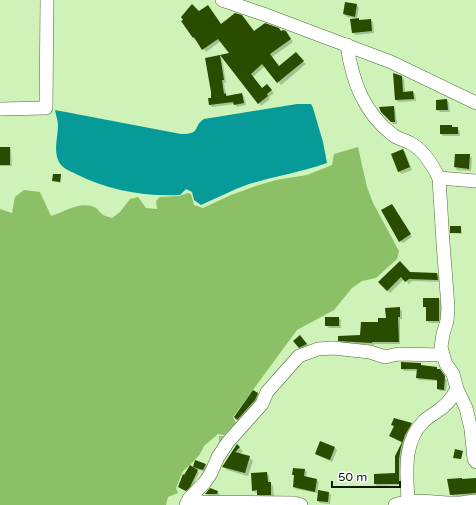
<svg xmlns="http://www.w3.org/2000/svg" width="476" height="505" font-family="'Varela Round',sans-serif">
  <rect width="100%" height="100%" fill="#cef2b7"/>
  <path fill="#8cc066" d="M358,147L367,187L373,203L399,251L397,259L376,278L362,281L352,288L334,310L297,330L233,417L236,423L224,435L218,434L204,446L200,454L192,463L183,471L176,488L178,493L168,497L166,505H0V209L12,213L15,197L24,190L40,192L51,216C65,212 81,200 96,208C99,210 100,213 103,215C105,216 109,217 112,218L120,212L130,199L138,197L146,208L157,209L156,201L160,197L179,196L188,193L191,194L194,205L203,208L231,195L256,186L276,180L307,175L332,165L334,154Z"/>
  <path fill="#069b99" d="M297,104H311L313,108L323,142L327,163C301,172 276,176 249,184C232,190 217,198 201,205L194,200L192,192L186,189L180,195C145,197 107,190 76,174C70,171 62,168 59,162C53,151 58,137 58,125C58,120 56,116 55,110L181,134C202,134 192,127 204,119Z"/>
  <g fill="#0003">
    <path d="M357,5L359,8L357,18L347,17L344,14Z"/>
    <path d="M199,12L221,25L255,32H281L288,35L293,42L272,57L279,67L298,56L306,64L281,85L265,66L253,77L262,89L267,85L274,93L269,97L270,99L261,106L231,54L221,41L206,52L197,40L196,41L193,38L182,22Z"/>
    <path d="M371,20L373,22L374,33L356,35L353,33L360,21Z"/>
    <path d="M219,56L222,59L226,82L224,83L226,94L228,97L242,94L244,96L246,105L237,107L235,104L212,107L210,105Z"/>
    <path d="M402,77L404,80L405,92H413L415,94L416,101L398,102L396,100Z"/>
    <path d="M447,100L449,103L450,112H440L437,110Z"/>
    <path d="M393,107L395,109L397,124H393L381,111Z"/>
    <path d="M451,126L460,131V136H443L441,134Z"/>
    <path d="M0,147L10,148L11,149L12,166H0Z"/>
    <path d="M403,150L405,152L412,170L402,174L399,172L392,154Z"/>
    <path d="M469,155L472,158L471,171L457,170L455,167Z"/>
    <path d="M61,175V183L53,181Z"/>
    <path d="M392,205L412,237L403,243L400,241Z"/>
    <path d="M461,227L462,234L451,233Z"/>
    <path d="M410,273L437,274L439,276L440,282L412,281L409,284L404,279L390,293L379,282Z"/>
    <path d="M439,299L441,302V323H429L427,320V309L424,306Z"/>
    <path d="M399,308L402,311V319H400V344H374V345L342,343L339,340L361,336L387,319Z"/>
    <path d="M338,318L341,320V328H329L326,325Z"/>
    <path d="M303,339L309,347L302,349L300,347Z"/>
    <path d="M402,363L420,364L423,366L436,368L447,380L446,391H440L438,389V381L419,380L417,378L418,371H404L402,369Z"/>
    <path d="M257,394L259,395L257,401L239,421L235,417Z"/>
    <path d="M392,424H411L413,426L401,485L377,486L375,484L396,474V456L402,443L390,436L394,426Z"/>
    <path d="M219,436H223L225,438L221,444L219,442Z"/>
    <path d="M237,446L243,451L240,454L249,457L253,461L248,476L227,470L224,467Z"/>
    <path d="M335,448L337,450L332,462L319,456L316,454Z"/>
    <path d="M196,461L206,465L208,467L206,472L196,469L194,467Z"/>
    <path d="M304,470L307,472L306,478L317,480L319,482L317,493L296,489L294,487L295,477L293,475Z"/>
    <path d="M197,471L199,473L191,489L188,492L181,489L179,487Z"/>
    <path d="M267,473L269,476L270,483L273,486L274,497H260L258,492L256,493L253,490Z"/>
    <path d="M476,479V495L453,496L451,494Z"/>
    <path d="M211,489L218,492L220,495L219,496H208L206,494Z"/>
    <path d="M329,493L331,495L330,504L320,503L318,501Z"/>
  </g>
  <g fill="#294c01">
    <path d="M345,2L357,4L355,17L343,14Z"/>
    <path d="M192,4L199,11L208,5L221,24L235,13L242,15L254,31L265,23L279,28L281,31L283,30L286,31L291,39L270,54L279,66L296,52L304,61L277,83L262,64L251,74L262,88L267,84L272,90L267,94L268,96L258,104L220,55L229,53L218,39L202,50L194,37L193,38L181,21L183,20L181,17Z"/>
    <path d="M359,18V20L371,19L372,31L352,33L350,19Z"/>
    <path d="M220,55L224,80H222L224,94L226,93V96L242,93L244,103L234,105L233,102L209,105L208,98H211V92L205,58Z"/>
    <path d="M393,73L402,76L403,92L413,91L414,99L395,100Z"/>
    <path d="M447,99L448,110H436V100Z"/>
    <path d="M394,106L395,122H391L381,112L379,107Z"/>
    <path d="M440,125H452V127H458V134H440Z"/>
    <rect x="0" y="147" width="10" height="18"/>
    <path d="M403,149L410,167L398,172L391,154Z"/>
    <path d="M455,154H470L469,169L454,167Z"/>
    <path d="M53,174H61L60,182L52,181Z"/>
    <path d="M392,204L411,234L399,242L381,210Z"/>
    <rect x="450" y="226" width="11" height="7"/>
    <path d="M400,261L410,272L437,273L438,280L409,279L405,282L401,277L387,291L378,282Z"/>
    <path d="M423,298H439V321H426V307H423Z"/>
    <path d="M400,307V317H398L399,342H372V343L338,341V336L360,335L361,322H378V318H386L385,308Z"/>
    <rect x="325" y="317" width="14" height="9"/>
    <path d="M300,335L307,344L299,348L293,341Z"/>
    <path d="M401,362L421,363V365L437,367V369H440L445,376L444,390L437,389V380L416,378L417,369H401Z"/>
    <path d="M253,390L258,393L255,400L237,420L234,417Z"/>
    <path d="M394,418L412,423L405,435L401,447L399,459V484H374V474L395,473V456L402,442L389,436L394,426L391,425Z"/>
    <path d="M320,441L335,447L330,460L315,454Z"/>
    <path d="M237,444L240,447L235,452L250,456L245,473L222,467Z"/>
    <path d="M455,449L463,451L461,459L453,458Z"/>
    <path d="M195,460L206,464L203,470L193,467Z"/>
    <path d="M190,465L198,470L190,487L186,491L178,487L183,474L184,475Z"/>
    <path d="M293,468L305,469L304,476L317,479L315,492L293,487L294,475H292Z"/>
    <path d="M267,472L268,482H271V495H257V490L252,491L251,473Z"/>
    <path d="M462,478V479L476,478V493L450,495L447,479Z"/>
    <path d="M210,488L218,491L217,494H205Z"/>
    <path d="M318,490L329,492L328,502L317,501Z"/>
  </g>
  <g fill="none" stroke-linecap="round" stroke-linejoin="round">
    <g stroke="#4e6d38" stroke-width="14">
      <g id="minor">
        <path d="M222,0L266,15L391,62L476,103"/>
        <path d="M0,109L46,108L47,0"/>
        <path d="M439,178L476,181"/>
        <path d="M443,355L446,364L453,374L457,389L466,408L471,429L474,459L476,462"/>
        <path d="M189,499L202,502L294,503L301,505"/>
        <path d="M408,502C407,475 402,442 424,421C428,417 434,414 439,410C447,405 452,398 457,389"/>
        <path d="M186,505L189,499L205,482L211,473L218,457L228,442L262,404L267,392L299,356L318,349L333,348L370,352L385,357L398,354L443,355L441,347L443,334L447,321L448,307L443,243L439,178C433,166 423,149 410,143C405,140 398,139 393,135C364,113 352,81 347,45"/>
        <path d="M395,505C415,497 439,504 460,503C466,502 471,501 476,501"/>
      </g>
    </g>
    <use href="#minor" stroke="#fff" stroke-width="13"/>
  </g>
  <path d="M332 481v6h68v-6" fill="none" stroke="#0f1b06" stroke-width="2"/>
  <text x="338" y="481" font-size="12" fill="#0f1b06" stroke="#ffffff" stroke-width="3" paint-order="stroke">50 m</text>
</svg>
